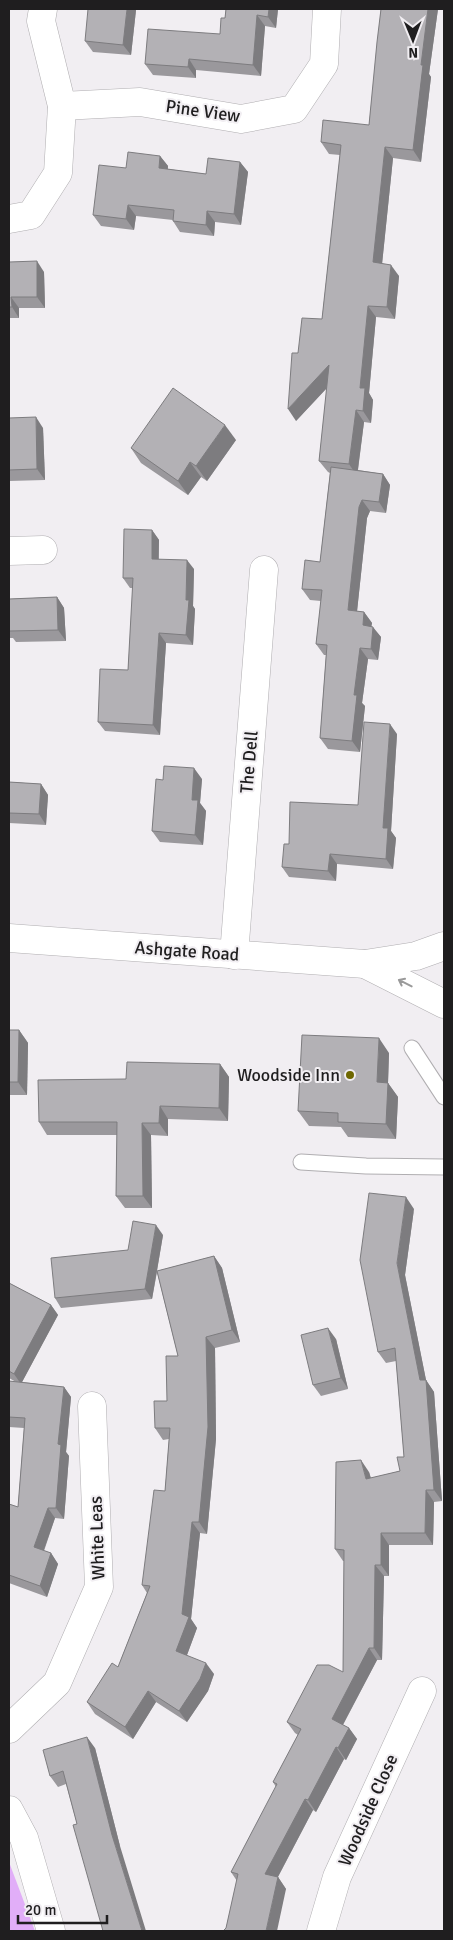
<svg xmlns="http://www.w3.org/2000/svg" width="453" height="1940" font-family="Signika,sans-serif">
  <rect width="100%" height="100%" fill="#f1eef2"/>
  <path fill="#e1aef8" d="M9,1862L35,1931H9Z"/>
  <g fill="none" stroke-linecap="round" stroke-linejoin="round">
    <g stroke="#b0aeb1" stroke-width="17">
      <g id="lane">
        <path d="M412,1048L444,1097"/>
        <path d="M301,1162L366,1166L444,1167"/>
      </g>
    </g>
    <g stroke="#b0aeb1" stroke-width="29">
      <g id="street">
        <path d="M62,106L140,102L241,119L294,109L324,64L327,9"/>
        <path d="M9,219L31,215L58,173L62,106L41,21L43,9"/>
        <path d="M9,551L43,550"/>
        <path d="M234,955L264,570"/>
        <path d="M9,1729L57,1683L99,1587L92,1406"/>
        <path d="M9,1810L24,1838L51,1931"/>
        <path d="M321,1931L337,1877L422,1691"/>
      </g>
    </g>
    <g stroke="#b0aeb1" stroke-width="29">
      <g id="secondary">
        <path d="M9,938L365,964L416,956L444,946"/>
        <path d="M365,964L444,1004"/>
      </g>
    </g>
    <use href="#lane" stroke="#fff" stroke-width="15"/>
    <use href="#street" stroke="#fff" stroke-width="28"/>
    <use href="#secondary" stroke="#fff" stroke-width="28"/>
  </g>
  <g fill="#9a989c">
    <path d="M226,9H278L276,28L265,26L261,76L196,70V78L153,75L145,64L220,34L225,18Z"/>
    <path d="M381,9H438L429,74L431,77L421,162L393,158L382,264L399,276L395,319L376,317L369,393L373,400L371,423L364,422L358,470L383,474L390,485L386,513L370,511L367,518L357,611L364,612L372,623L371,626L381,637L378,660L368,659L362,703L365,706L360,752L328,749L320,738L326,655H324L316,644L321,601L310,600L302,589L320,562L330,473L328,472L319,461L327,388L296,421L298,353L322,319L340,155L329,154L321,142L369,125Z"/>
    <path d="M136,10L131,55L93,52L85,41Z"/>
    <path d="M160,156L168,166V169L206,174L240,162L248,172L241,225L215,222L214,236L180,232L173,221V220L136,216L134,230L101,226L93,215L126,168Z"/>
    <path d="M9,262L44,272L45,308H19V318H9Z"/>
    <path d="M9,418L43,428L45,480L9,481Z"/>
    <path d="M236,440L207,481L201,477L188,495L141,463L131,448Z"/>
    <path d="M152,530L159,540V559L194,569L193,606L195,609L193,645L166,643L160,735L105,731L98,722L128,670L133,588H130L123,578Z"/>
    <path d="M57,597L64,608L66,641L16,642L13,638H9V599Z"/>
    <path d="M397,734L391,831L396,838L393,869L337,864L336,881L289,877L282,867L289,844L358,805Z"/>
    <path d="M202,779L200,803L206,811L203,845L160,842L152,831L163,780Z"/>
    <path d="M9,782L41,784L48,795L46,825L9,823Z"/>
    <path d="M9,1030H19L28,1043L27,1095H9Z"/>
    <path d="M389,1053L388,1083L398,1097L396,1139L348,1137L341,1127L309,1126L298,1111Z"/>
    <path d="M220,1064L229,1077L228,1121L168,1119V1136L151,1135L152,1208H125L116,1196L117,1135H47L39,1122L126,1079Z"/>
    <path d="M414,1209L405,1275L426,1380L434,1392L442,1501L434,1502L433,1545H389V1576H384L382,1660H377L343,1725L349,1728L357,1739L346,1760L344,1759L316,1812L313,1810L278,1877L286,1889L226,1928L237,1881L231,1872L276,1787L273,1782L298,1735L295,1733L287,1722L343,1672L344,1561H343L335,1549L369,1472L371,1478L400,1471L404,1457L396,1361L386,1363L378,1352Z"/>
    <path d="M163,1235L157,1271L214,1256L222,1268L240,1342L215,1348L216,1439L207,1534L200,1533L191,1619L197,1628L187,1655L214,1674L208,1691L187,1722L156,1702L133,1739L95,1714L87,1702L118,1667L147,1593L142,1585L165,1491L169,1439L163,1440L155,1428L167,1401L178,1356L157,1272L152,1299L61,1308L55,1298L128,1250Z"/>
    <path d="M9,1283L51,1305L58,1315L22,1382L64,1387L71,1397L66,1452L69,1456L64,1519L55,1518L44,1551L51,1553L58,1564L47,1597L9,1583V1504L18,1507L24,1428L9,1427V1381L16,1382L9,1378Z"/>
    <path d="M336,1339L348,1389L321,1396L313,1385Z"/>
    <path d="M95,1748L120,1846L77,1824L66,1784L58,1787L50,1776Z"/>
  </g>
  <g fill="#7d7c7f">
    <path d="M127,9H135L136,10L131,55L123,45Z"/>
    <path d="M269,9H278L276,28L268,17Z"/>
    <path d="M428,9H438L429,74L431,77L421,162L413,150L421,65Z"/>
    <path d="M257,15L265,26L261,76L253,65Z"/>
    <path d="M189,59L196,70V78L188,67Z"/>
    <path d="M385,147L393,158L381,274L373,262Z"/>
    <path d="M160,156L168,166L166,179L159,168Z"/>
    <path d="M240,162L248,172L241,225L234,214Z"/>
    <path d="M128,205L136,216L134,230L126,219Z"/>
    <path d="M207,211L215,222L214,236L206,225Z"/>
    <path d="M37,261L44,272L45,308L37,297Z"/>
    <path d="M391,265L399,276L395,319L387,307Z"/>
    <path d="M11,297L19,308V318L12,307Z"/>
    <path d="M368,306L376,317L369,393L373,400L371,423L363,411L360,388Z"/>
    <path d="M329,365L338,376L296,421L288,409Z"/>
    <path d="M356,410L364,422L357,476L349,464Z"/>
    <path d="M36,417L43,428L45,480L37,469Z"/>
    <path d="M225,425L236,440L207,481L196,466Z"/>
    <path d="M190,462L201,477L188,495L178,481Z"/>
    <path d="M383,474L390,485L386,513L379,502Z"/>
    <path d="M362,500L370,511L367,518L356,621L348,610L359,507Z"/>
    <path d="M152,530L159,540L158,568L152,559Z"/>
    <path d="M187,560L194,569L193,606L195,609L193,645L186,635V600Z"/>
    <path d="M57,597L64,608L66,641L58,630Z"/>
    <path d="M364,612L372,623L370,636L363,625Z"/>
    <path d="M373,627L381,637L378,660L371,649Z"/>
    <path d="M159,633L166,643L160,735L153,725Z"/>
    <path d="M360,648L368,659L362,703L365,706L360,752L352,741L354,695Z"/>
    <path d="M390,724L397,734L391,831L396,838L393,869L386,859L383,828Z"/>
    <path d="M194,768L202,779L200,803L206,811L203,845L195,835L192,800Z"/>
    <path d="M41,784L48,795L46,825L39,814Z"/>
    <path d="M330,854L337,864L336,881L328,871Z"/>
    <path d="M19,1030L28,1043L27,1095L18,1082Z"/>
    <path d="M379,1038L389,1053L388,1083L398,1097L396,1139L386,1124L377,1082Z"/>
    <path d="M220,1064L229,1077L228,1121L219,1108Z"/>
    <path d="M160,1106L168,1119V1136L159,1123Z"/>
    <path d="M142,1123L151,1135L152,1208L143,1196Z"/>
    <path d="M406,1197L414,1209L405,1275L426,1380L434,1392L442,1501L434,1490L420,1380L397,1263Z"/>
    <path d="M156,1225L163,1235L152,1299L145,1289Z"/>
    <path d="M214,1256L222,1268L240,1342L232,1330Z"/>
    <path d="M51,1305L58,1315L21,1384L14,1374Z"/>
    <path d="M328,1328L336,1339L348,1389L341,1378Z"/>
    <path d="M206,1337L215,1348L216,1439L207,1534L199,1522Z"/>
    <path d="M64,1387L71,1397L66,1452L69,1456L64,1519L56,1508L58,1444Z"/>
    <path d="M361,1460L369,1472L374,1490L366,1479Z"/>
    <path d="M426,1490L434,1502L433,1545L425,1533Z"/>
    <path d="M48,1508L55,1518L41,1558L34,1547Z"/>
    <path d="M192,1522L200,1533L191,1619L197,1628L184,1663L176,1651L182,1614Z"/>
    <path d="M381,1533L389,1545V1576L381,1565Z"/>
    <path d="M51,1553L58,1564L47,1597L40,1586Z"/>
    <path d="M375,1565L384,1576L382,1660L374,1648Z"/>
    <path d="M369,1648L377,1660L340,1730L332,1719Z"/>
    <path d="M206,1663L214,1674L208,1691L187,1722L179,1711Z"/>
    <path d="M148,1691L156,1702L133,1739L125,1727Z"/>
    <path d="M349,1728L357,1739L346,1760L338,1748Z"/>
    <path d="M87,1737L95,1748L120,1846L146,1931H142L112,1835Z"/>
    <path d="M336,1747L344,1759L316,1812L308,1800Z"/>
    <path d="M305,1799L313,1810L273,1886L265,1874Z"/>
    <path d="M278,1877L286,1889L277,1931H266Z"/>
  </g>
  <g fill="#b3b1b5" stroke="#7d7c7f">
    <path d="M88,9H127L123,45L85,41Z"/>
    <path d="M226,9H269L268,17L257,15L253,65L189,59L188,67L145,64L148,29L220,34L221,18H225Z"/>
    <path d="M381,9H428L421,65H423L413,150L385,147L373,262L391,265L387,307L368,306L360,388H365L363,411L356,410L349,464L319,461L329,365L288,409L292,353H298L302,318L322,319L341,145L321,142L323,120L369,125L377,42Z"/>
    <path d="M128,152L160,156L159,168L206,174L208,158L240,162L234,214L207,211L206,225L173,221L174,210L128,205L126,219L93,215L99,165L126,168Z"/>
    <path d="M37,261V297H11L12,307H9V262Z"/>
    <path d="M173,388L225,425L196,466L190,462L178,481L131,448Z"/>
    <path d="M36,417L37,469L9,470V418Z"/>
    <path d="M331,467L383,474L379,502L362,500L359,507L348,610L364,612L363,625L373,627L371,649L360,648L354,695H357L352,741L320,738L327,645L316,644L322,590L302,589L305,560L320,562Z"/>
    <path d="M124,529L152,530V559L187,560L186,600H189L186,635L159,633L153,725L98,722L100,669L128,670L133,578H123Z"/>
    <path d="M57,597L58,630L9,631V599Z"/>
    <path d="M364,722L390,724L383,828H388L386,859L330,854L328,871L282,867L284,844H289L290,802L358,805Z"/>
    <path d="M164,766L194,768L192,800H198L195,835L152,831L156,779L163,780Z"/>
    <path d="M9,782L41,784L39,814L9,813Z"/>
    <path d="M9,1030H19L18,1082H9Z"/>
    <path d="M302,1035L379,1038L377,1082L388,1083L386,1124L338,1122V1113L298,1111Z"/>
    <path d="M127,1062L220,1064L219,1108L160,1106L159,1123H142L143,1196H116L117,1122H39L38,1080L126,1079Z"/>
    <path d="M369,1193L406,1197L397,1263L420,1380H426L434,1490H426L425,1533H381V1565H375L374,1648H369L332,1719L349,1728L338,1748L336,1747L308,1800L305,1799L265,1874L278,1877L266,1931H223L226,1928L238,1874L231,1872L277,1784L273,1782L301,1729L287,1722L317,1665H329L343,1672L344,1550L335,1549L336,1462L361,1460L366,1479L400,1471L397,1457H404L395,1348L378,1352L360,1260Z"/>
    <path d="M133,1221L156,1225L145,1289L55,1298L51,1258L128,1250Z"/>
    <path d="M214,1256L232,1330L206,1337L208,1427L199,1522H192L182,1614L189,1617L176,1651L206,1663L200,1679L179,1711L148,1691L125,1727L87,1702L112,1663L118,1667L150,1586L142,1585L154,1490L165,1491L170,1428H155L154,1401H167L166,1356H178L157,1271Z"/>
    <path d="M9,1283L51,1305L14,1374L9,1371Z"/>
    <path d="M328,1328L341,1378L313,1385L301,1335Z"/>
    <path d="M9,1381L64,1387L58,1444L61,1445L56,1508H48L34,1547L51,1553L40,1586L9,1575V1504L18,1507L25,1418L9,1417Z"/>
    <path d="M87,1737L112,1835L142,1931H103L73,1825L77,1824L63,1771L50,1776L43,1750Z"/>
  </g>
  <defs><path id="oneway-shaft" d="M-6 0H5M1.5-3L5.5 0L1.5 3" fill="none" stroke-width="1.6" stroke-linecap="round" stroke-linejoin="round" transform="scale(1.25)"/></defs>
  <use stroke="#9a9a9a" href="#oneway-shaft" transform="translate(405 983) rotate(-153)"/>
  <circle fill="#6e6700" stroke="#f1eef2" stroke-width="2" cx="350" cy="1075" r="5"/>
  <g text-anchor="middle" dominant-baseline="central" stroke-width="4" stroke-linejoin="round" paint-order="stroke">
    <g font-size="18" fill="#1f1e1f" stroke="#f1eef2">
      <text transform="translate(203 111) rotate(8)">Pine View</text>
      <text transform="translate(249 762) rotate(-85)">The Dell</text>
      <text transform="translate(187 951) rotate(4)">Ashgate Road</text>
      <text transform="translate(97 1538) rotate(-92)">White Leas</text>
      <text transform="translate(368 1810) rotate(-66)">Woodside Close</text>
    </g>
    <g font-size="18" fill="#1f1e1f" stroke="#f1eef2" text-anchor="end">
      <text x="340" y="1075">Woodside Inn</text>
    </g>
  </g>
  <rect width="453" height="1940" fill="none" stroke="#1f1e1f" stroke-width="20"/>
  <g transform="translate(413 40) rotate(179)" stroke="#f1eef2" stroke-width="4" paint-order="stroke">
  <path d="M0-4L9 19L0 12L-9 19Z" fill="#1f1e1f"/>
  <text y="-8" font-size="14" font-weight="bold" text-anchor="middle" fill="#1f1e1f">N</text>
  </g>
  <path d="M18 1915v8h89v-8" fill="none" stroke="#1f1e1f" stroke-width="2.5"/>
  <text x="25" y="1915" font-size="15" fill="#1f1e1f" stroke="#f1eef2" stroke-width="4" paint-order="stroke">20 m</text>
</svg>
